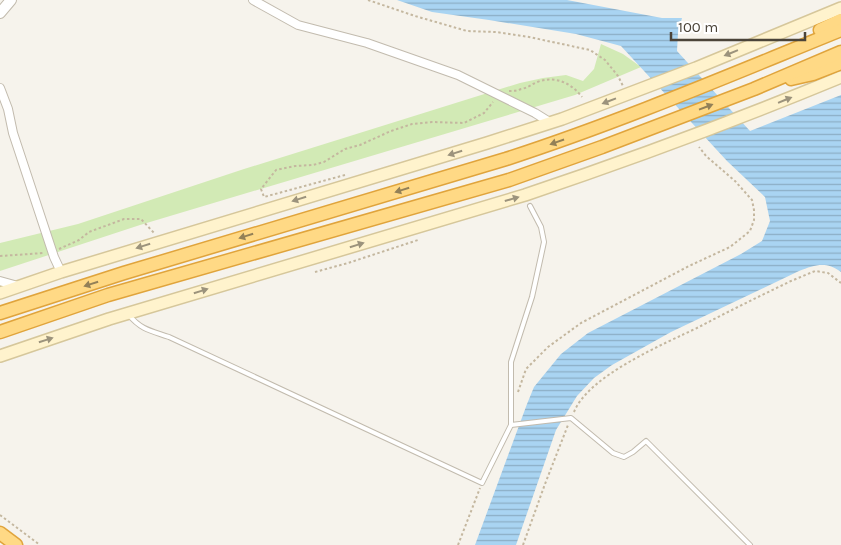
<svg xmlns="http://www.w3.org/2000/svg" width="841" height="545" font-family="Karla,sans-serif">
  <defs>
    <pattern id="water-rules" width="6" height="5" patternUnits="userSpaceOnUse" patternTransform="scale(1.25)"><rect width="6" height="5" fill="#a9d4f2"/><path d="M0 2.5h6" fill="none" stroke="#8caec5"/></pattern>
  </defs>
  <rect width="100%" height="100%" fill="#f6f3ec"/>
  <path fill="#d2eab5" d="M601,44L623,54L641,67L575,95L140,225L0,271V243L78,224L244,169L520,83L543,78L566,75L583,81L594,69Z"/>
  <path fill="url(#water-rules)" d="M397,0H567L662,18H682L678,33L677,51L750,131L841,95V272C826,261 815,265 799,271L671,332L612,365L594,378L577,396L556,430L516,545H475L527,404L534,387L561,354L588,333L741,254L762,241L770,221L765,197L727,161L621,46L576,34L489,20L432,12Z"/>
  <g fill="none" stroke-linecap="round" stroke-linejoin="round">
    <g stroke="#c2bbae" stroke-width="6">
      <g id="service">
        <path d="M129,315C141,330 152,331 169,337L482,483L511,425V362L532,297L541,256L544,242L541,227L530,206"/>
        <path d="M511,425L571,418L613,453L624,457L633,452L646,441L750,545"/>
      </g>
    </g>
    <g stroke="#c2bbae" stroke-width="10">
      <g id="minor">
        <path d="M253,0L298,25L367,43L458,75L535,113L551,123"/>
        <path d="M0,88L8,109L13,133L54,257L61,272"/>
        <path d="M0,281L18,286"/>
      </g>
    </g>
    <g stroke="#c2bbae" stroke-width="12">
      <path id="tertiary" d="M0,13L11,0"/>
    </g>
    <g stroke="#d6c79b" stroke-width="14">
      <g id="secondary">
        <path d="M0,293L61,272L487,143L562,119L696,68L841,8"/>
        <path d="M0,356L109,319L525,195C632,159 737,120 841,77"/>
      </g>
    </g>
    <g stroke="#e0a43c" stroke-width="15">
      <g id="trunk">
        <path d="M820,30L841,20"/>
        <path d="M791,79L813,74L841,63"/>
        <path d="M0,313L124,273L506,159C620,122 730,75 841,30"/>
        <path d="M0,332L108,295L509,180L602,147L754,89L841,52"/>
        <path d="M0,533L16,545"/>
      </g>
    </g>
    <g stroke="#c4b79f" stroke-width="2" stroke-dasharray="2.5 2.5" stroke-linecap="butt">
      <path d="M368,0L415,16L467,31L496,32L529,37L590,50L605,60L618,76L623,86"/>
      <path d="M509,91C513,91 517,91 521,89C528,88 533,83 540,81C557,76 572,84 582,97"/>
      <path d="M345,175L264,197L261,189L276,170L295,166L313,165L324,162L345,149L360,145L391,131L412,124L432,122L464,123L484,113L493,102"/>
      <path d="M59,249L79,240L89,232L124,219H141L155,234"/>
      <path d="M0,256L44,253"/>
      <path d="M315,272L348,263L418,240"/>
      <path d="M518,392L526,369L548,347L581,323L689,266L730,247L750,231L754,220V210L752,200L735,181L706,156L699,147"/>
      <path d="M574,412C589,375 664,344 699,327C729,311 760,296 791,281L815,271L828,273L841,283"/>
      <path d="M0,515L40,545"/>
      <path d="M458,545L480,488"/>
      <path d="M523,545L545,484L568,425"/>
    </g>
    <use href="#service" stroke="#fff" stroke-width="4"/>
    <use href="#minor" stroke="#fff" stroke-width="8"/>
    <use href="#tertiary" stroke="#fff" stroke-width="10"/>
    <use href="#secondary" stroke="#fff3cd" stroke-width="11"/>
    <use href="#trunk" stroke="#ffd985" stroke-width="12"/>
  </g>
  <defs><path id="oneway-solid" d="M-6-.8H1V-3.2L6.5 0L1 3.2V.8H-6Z" transform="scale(1.25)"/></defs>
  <g fill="#9c937c">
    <use href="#oneway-solid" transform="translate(731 53) rotate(158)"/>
    <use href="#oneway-solid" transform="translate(785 100) rotate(-22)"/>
    <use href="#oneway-solid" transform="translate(609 101) rotate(159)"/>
    <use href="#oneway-solid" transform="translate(455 153) rotate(163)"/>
    <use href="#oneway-solid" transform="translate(299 199) rotate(163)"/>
    <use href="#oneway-solid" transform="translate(512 199) rotate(-16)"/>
    <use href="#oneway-solid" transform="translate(357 245) rotate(-17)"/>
    <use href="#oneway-solid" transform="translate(143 246) rotate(163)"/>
    <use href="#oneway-solid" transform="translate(201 291) rotate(-17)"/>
    <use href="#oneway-solid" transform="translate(46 340) rotate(-18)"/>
  </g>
  <g fill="#938057">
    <use href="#oneway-solid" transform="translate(706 107) rotate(-21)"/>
    <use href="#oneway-solid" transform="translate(557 142) rotate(161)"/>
    <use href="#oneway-solid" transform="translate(402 190) rotate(163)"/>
    <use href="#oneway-solid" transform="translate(246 236) rotate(163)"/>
    <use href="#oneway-solid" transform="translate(91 284) rotate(162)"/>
  </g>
  <path d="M671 32v8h134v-8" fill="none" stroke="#4b4439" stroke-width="2.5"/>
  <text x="678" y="32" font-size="15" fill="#4b4439" stroke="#ffffff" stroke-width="4" paint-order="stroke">100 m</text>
</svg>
